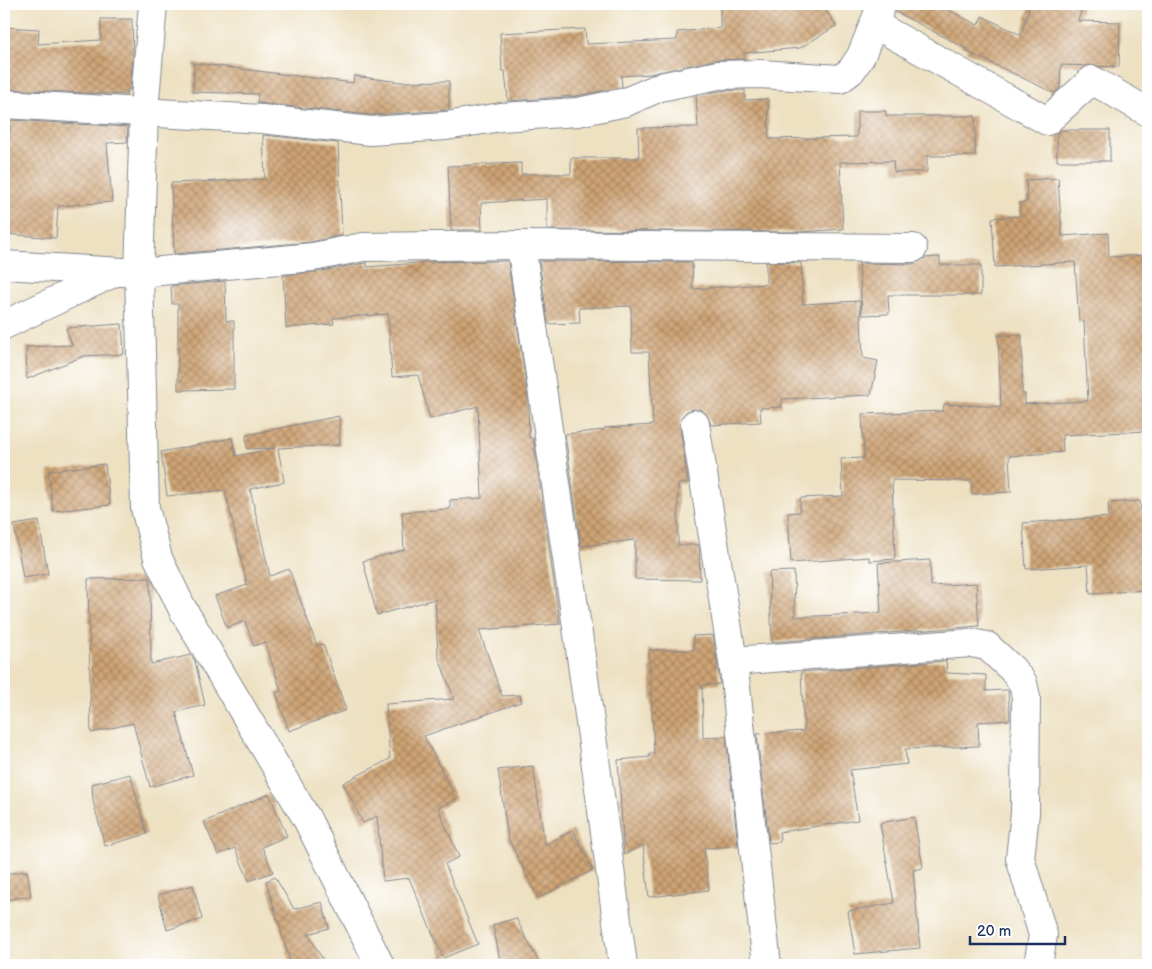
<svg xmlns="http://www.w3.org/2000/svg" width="1152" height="969" font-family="'Balsamiq Sans',sans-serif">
  <defs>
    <pattern id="building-cross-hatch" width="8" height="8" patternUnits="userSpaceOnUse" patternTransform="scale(1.25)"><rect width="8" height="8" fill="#cfa475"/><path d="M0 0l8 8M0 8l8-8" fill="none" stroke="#a78663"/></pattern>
  </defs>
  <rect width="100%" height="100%" fill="#fff"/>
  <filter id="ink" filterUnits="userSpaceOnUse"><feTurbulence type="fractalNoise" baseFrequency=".02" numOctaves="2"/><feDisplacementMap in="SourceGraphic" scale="10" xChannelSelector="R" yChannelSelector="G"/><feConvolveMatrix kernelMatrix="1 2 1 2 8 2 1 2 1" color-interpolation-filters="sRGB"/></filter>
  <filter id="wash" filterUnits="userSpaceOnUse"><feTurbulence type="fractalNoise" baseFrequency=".0096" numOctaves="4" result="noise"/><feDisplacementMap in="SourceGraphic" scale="20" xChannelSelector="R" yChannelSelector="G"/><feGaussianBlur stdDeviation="1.12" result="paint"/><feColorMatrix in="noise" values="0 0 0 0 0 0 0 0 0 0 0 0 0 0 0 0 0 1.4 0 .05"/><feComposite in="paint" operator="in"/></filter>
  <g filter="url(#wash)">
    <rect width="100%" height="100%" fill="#ede1c2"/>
    <g id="blocks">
      <g fill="url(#building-cross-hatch)">
        <path d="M720,4H822L836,26L800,48L744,53V59L715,60L650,74L621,76L622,87L576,96L508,101L505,71H502L500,33L585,29L586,44L677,40V32L720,28Z"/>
        <path d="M897,4H937L978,25L982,16L1021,35L1030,4H1083L1078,21L1120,22L1119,67L1061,65L1060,88L1054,93L966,51L967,49L896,12Z"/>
        <path d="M101,19H132L133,57L130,90H126L127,95L4,89V27L39,29L38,44L101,40Z"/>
        <path d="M194,63L353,83L354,76L400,82L449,81V110L371,115L257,103L258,94L193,92Z"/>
        <path d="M745,90V100L768,99L769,139L857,137V111H886V116H975V156H927V172H894L893,161L840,162L843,229L800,232L547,230V199L481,203L482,230H451L448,166L521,163V174H571V158H639L638,128L698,127L696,95L720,91Z"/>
        <path d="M11,120L128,127L127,142L107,143L112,202L58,206L56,238L4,234V200Z"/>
        <path d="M1061,130H1110V161H1057V133Z"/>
        <path d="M263,135L338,143L342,235L311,242L174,254L171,183L265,179Z"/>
        <path d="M1058,178L1062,236L1108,233L1109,257L1148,255V431L1062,435L1063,452L1009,456L1011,492L972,494L971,481L892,480L895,559L870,561L869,557L791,563L788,513L800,512V498L843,496L841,459L864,458L862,414L943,411L944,404L1001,407L998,335H1022V394H1025V404L1088,401L1084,321L1079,322L1075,262L995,267L992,218L1020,216L1019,203L1027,202L1026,180Z"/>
        <path d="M940,257V265H981V295H888L889,314L862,315L859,263L913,264L924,258Z"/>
        <path d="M508,261L528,397L529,438H533L560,624L479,630L502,696L520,695L521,702L424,736L456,799L438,808L459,857L445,864L478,944L443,958L409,878L383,881L377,816L363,823L343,783L390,759L386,704L454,699L438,655L435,599L377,615L363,561L404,550L402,512L450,509V500L482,498L478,406L430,419L418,375L392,377L388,314L333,318L334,324L286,328L283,275L316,272L365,263H367V267L430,262Z"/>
        <path d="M539,261L692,262L693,289L766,284V262L801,263L803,304L860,301L863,358L878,361L871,395L782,399V407L760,408L761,422L711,425L707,415L701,410L693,409L686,412L681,418L680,426L688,483L678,484V545H699L700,580L635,579V540L581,546L565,434L604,430V428L653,425L649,352H632L631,306L579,308L580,323L548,324Z"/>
        <path d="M225,281L226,321H234V389L178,390V304H172L171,286Z"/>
        <path d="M122,324L124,354L84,356L27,379L26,347L72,345L66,328Z"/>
        <path d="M339,416L340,445L278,448L284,482L250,489L270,576L289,569L317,646L323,644L346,710L289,731L276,693L281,691L265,642L254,646L245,621L227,628L215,596L247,585L225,490L167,496L161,452L232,438L236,456L275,448L247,449L246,435Z"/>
        <path d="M105,464L110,505L53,511L48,471Z"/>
        <path d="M1140,501L1141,512H1148V543H1143L1146,590L1090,594L1088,565L1026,569L1023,523L1109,517L1108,503Z"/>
        <path d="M39,521L48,574L23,578L14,525Z"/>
        <path d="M930,560L931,586L976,583L979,626L772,642L769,572L794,571L795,617L881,613L878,563Z"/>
        <path d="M150,578L151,664L191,655L195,661L205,705L176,712L193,775L150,787L133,723L91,733L88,579Z"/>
        <path d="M713,635L720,684L702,685L703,738L726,736L738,846L704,848L709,890L649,897L643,845L624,855L618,760L650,757L649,753H654L649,650H694L693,636Z"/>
        <path d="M946,661L947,673L986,675V691L1008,690L1010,720L978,722L979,746L905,749L907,764L850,770L858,820L779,832L780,842L769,843L757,734L804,731L801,672Z"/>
        <path d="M533,766L545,845L573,830L593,870L538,898L508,838L498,770Z"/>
        <path d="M130,774L147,834L105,846L93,801L92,784Z"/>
        <path d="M269,794L287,836L262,847L273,872L249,881L235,848L218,855L204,822Z"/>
        <path d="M914,817L923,868L913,870L920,948L855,954L848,911L894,903L880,823Z"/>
        <path d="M27,871L31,896L4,900V874Z"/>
        <path d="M275,877L294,909L322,902L329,928L308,934L326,965H291L266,881Z"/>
        <path d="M193,885L202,919L167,930L158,895Z"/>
        <path d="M516,918L540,965H501L493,925Z"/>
      </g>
    </g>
  </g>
  <g filter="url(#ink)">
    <use href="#blocks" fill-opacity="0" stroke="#848890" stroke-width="1"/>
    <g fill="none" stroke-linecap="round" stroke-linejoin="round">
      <g stroke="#848890" stroke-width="30">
        <g id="minor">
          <path d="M153,4L144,111L139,273L145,508L158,558L182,608L307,819L380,965"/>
          <path d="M874,24L1047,121L1092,80L1148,112"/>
          <path d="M4,104L262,119L371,131L446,126L501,117L578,112L626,102L660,87L718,75L760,74L840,79L851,71L861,56L882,4"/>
          <path d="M521,245L578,634L623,965"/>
          <path d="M4,265L139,273L313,257L363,247L521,245L913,248"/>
          <path d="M4,325L113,273"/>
          <path d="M695,424L733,661L767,965"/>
          <path d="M733,661L971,643L987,646L1012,669L1023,683L1026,697L1025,813L1020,858L1043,935L1038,965"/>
        </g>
      </g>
      <use href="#minor" stroke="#fff" stroke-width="28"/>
    </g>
  </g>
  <rect width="1152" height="969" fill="none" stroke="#fff" stroke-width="20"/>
  <path d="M970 936v8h95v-8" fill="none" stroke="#1b2f5e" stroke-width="2.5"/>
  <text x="977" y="936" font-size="15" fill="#1b2f5e" stroke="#ffffff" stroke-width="4" paint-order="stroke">20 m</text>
</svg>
